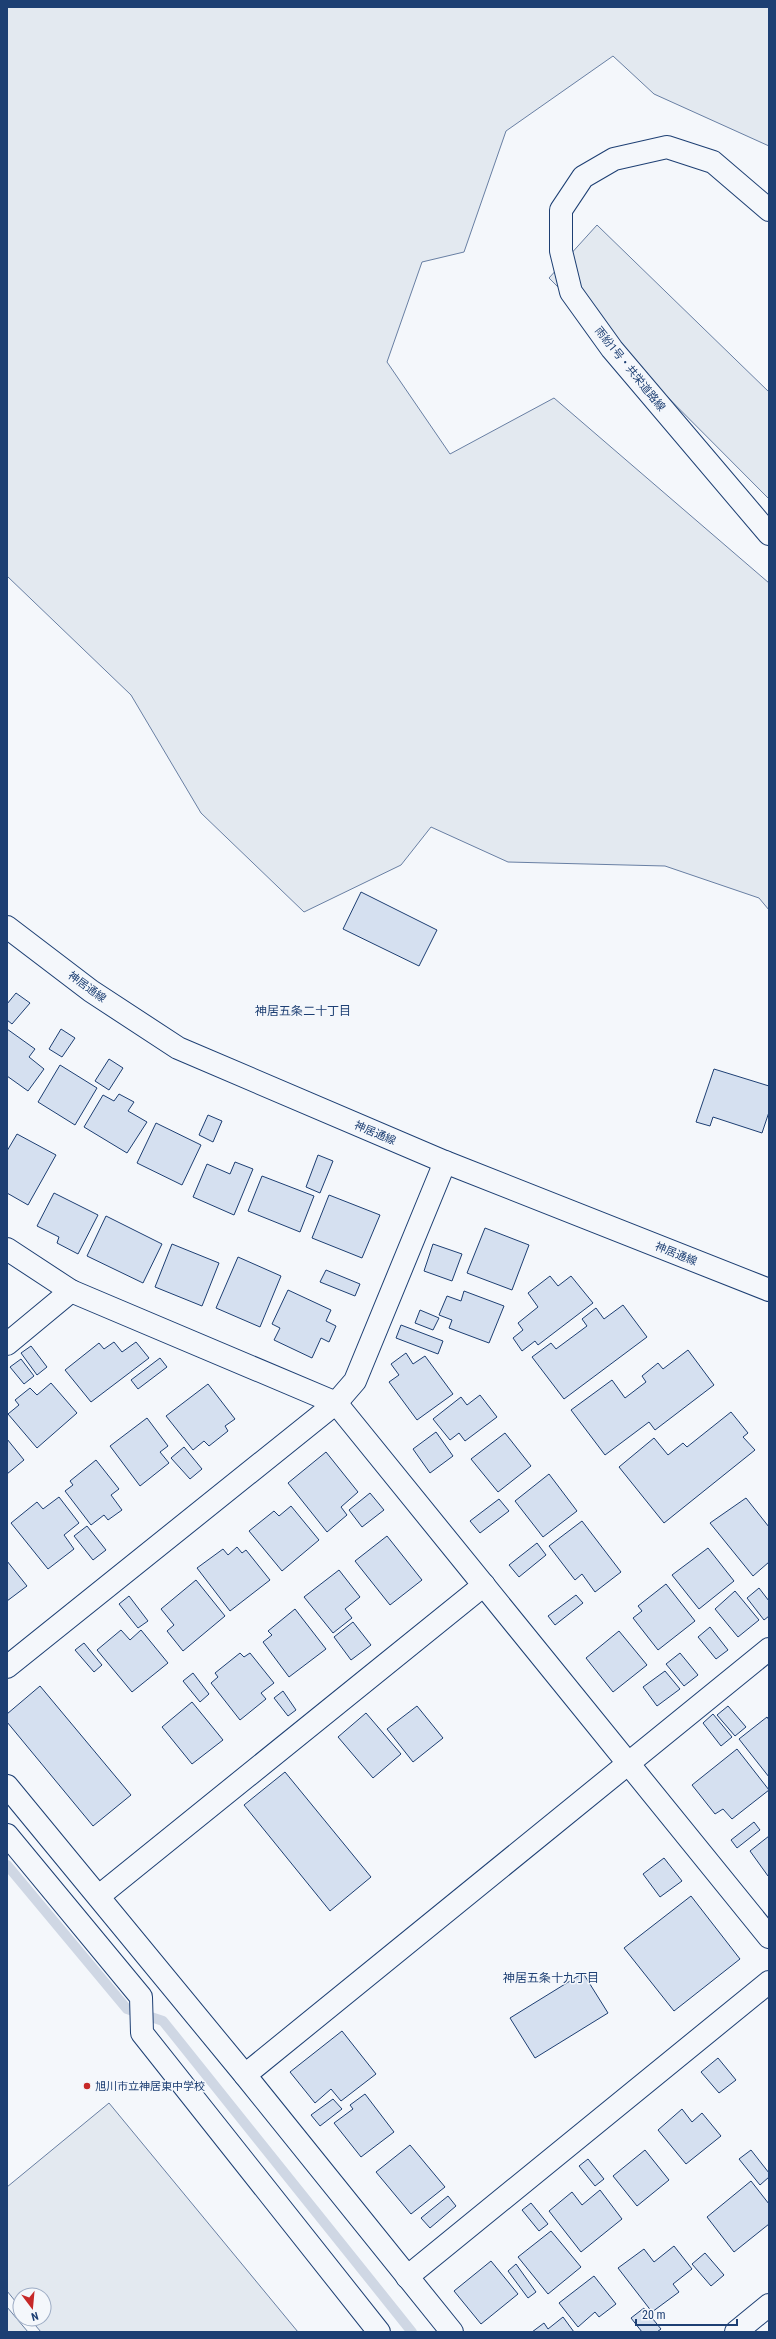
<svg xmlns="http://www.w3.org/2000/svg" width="776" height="2339" font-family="'Roboto Condensed','Noto Sans JP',sans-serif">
  <rect width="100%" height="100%" fill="#f4f7fb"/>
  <g fill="#e3e9f0" stroke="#687fa3">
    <path d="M7,7H769V146L654,94L613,56L506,131L464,252L422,262L387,362L450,454L554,398L769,583V910L759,898L665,866L508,862L431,827L401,865L304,912L201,813L131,695L7,576Z"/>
    <path d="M597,225L769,392V499L549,278Z"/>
    <path d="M109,2103L298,2332H41L30,2319H44V2295H20V2307L7,2291V2187Z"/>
    <path d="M7,2307L28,2332H7Z"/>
  </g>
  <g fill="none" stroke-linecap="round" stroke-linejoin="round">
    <path stroke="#cfd7e4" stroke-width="10" d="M7,1865L127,2009L163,2021L412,2332"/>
  </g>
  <g fill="#d5e0f0" stroke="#1d3f73">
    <path d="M361,892L437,930L419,966L343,929Z"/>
    <path d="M16,993L30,1003L12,1024L7,1020V1004Z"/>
    <path d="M7,1029L35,1049L29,1057L44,1069L28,1091L7,1076Z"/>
    <path d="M61,1029L75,1038L62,1057L49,1049Z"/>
    <path d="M109,1059L123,1068L109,1090L95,1081Z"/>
    <path d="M60,1065L97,1088L75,1125L38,1102Z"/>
    <path d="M714,1069L769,1086V1112L762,1133L713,1117L710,1126L696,1122Z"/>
    <path d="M119,1094L134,1102L128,1111L147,1122L127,1153L84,1127L103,1095L114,1101Z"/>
    <path d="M208,1115L222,1121L213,1142L199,1135Z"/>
    <path d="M156,1123L201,1145L182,1185L137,1163Z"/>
    <path d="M17,1134L56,1155L28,1205L7,1193V1151Z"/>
    <path d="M318,1155L333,1161L320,1193L306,1187Z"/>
    <path d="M235,1162L253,1169L234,1215L193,1197L207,1164L230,1174Z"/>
    <path d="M262,1176L314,1196L300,1232L248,1211Z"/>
    <path d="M54,1193L98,1215L78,1254L57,1243L59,1237L37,1226Z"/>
    <path d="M329,1195L380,1215L362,1258L312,1238Z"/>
    <path d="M106,1216L162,1244L143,1283L87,1256Z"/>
    <path d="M485,1228L529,1245L512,1290L467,1273Z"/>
    <path d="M172,1244L219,1263L202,1306L155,1287Z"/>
    <path d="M433,1244L462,1254L452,1281L424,1271Z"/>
    <path d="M238,1257L281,1276L260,1327L216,1308Z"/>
    <path d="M326,1270L360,1284L355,1296L320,1282Z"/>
    <path d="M550,1276L558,1286L571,1276L593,1303L538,1345L535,1341L522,1351L513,1338L523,1330L518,1323L538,1307L528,1293Z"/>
    <path d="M288,1290L331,1310L326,1321L336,1326L329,1342L321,1338L312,1358L274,1340L280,1328L272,1324Z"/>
    <path d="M464,1291L504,1306L489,1343L449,1328L452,1320L439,1315L447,1296L461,1301Z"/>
    <path d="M623,1305L647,1337L564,1399L532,1357L551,1343L556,1349L587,1326L582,1319L596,1308L604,1319Z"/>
    <path d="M420,1310L439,1318L433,1330L415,1323Z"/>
    <path d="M401,1325L443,1341L438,1354L396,1338Z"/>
    <path d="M114,1342L122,1352L136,1342L149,1358L91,1402L65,1370L99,1343L104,1349Z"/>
    <path d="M31,1346L47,1367L37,1375L21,1353Z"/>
    <path d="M688,1350L714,1385L655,1430L649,1422L605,1455L571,1410L612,1380L625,1398L646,1382L642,1376L658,1363L663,1369Z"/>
    <path d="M406,1353L413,1364L425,1356L453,1394L417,1420L389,1382L399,1375L391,1364Z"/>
    <path d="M160,1358L167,1367L138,1389L131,1380Z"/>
    <path d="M21,1359L34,1376L24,1384L10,1367Z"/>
    <path d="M51,1383L77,1413L37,1448L8,1414L19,1405L15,1400L30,1388L37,1395Z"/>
    <path d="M208,1384L235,1419L225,1426L228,1431L209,1446L204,1441L193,1450L166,1416Z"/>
    <path d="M480,1395L497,1417L465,1441L459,1433L450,1440L433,1419L461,1397L467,1405Z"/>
    <path d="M731,1412L748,1433L743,1437L755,1450L664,1523L619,1467L654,1438L668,1455L683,1443L687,1447Z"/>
    <path d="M147,1418L168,1446L160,1452L169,1463L140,1486L110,1446Z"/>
    <path d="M436,1432L453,1456L430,1473L413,1449Z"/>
    <path d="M505,1433L531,1466L498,1492L471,1459Z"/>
    <path d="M7,1439L24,1460L7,1474Z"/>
    <path d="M184,1447L202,1469L190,1479L171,1458Z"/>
    <path d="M326,1452L358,1492L341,1507L347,1515L327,1532L288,1483Z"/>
    <path d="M96,1460L119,1489L111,1495L122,1510L108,1520L104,1515L91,1525L65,1491L73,1485L70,1481Z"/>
    <path d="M549,1474L577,1511L543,1537L515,1501Z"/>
    <path d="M370,1493L384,1510L362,1527L349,1510Z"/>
    <path d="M59,1497L79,1523L64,1535L74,1549L48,1569L11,1523L37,1502L43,1509Z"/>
    <path d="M746,1498L769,1527V1562L753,1576L710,1523Z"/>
    <path d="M499,1499L509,1511L480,1533L470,1521Z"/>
    <path d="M291,1506L319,1540L282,1571L249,1531L274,1511L279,1516Z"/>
    <path d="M582,1521L621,1572L595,1592L582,1574L575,1580L549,1546Z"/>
    <path d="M87,1526L106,1550L93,1560L74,1536Z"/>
    <path d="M387,1536L422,1580L390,1605L355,1561Z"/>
    <path d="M537,1543L546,1555L519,1577L509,1565Z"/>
    <path d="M237,1547L242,1553L246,1550L270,1580L230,1611L197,1568L223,1549L228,1555Z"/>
    <path d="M708,1548L734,1581L699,1609L672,1575Z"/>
    <path d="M7,1561L27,1586L7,1601Z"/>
    <path d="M339,1570L360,1597L345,1609L352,1618L333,1633L304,1597Z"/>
    <path d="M196,1580L225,1616L183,1651L167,1631L174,1625L161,1609Z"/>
    <path d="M666,1584L695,1621L658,1650L633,1618L642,1611L638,1606Z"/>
    <path d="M759,1588L769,1601V1616L764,1620L747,1598Z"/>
    <path d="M735,1591L759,1620L738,1637L715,1609Z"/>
    <path d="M576,1595L583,1603L555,1625L548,1616Z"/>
    <path d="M129,1596L148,1621L138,1628L119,1604Z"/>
    <path d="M295,1609L326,1649L289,1677L263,1642L272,1635L268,1631Z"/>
    <path d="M353,1622L371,1645L351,1660L334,1637Z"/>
    <path d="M710,1627L728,1650L716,1659L698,1637Z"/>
    <path d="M121,1630L130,1640L141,1630L168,1663L132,1692L97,1650Z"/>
    <path d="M619,1631L647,1665L613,1692L586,1658Z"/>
    <path d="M84,1643L102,1665L94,1672L75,1650Z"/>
    <path d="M240,1653L244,1657L250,1653L274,1683L261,1693L266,1699L240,1720L211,1683L218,1677L215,1673Z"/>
    <path d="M680,1653L698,1675L684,1686L666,1664Z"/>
    <path d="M665,1671L680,1689L657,1706L643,1687Z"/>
    <path d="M193,1673L209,1694L200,1702L183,1681Z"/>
    <path d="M40,1686L131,1795L93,1826L7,1722V1714Z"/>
    <path d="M283,1691L296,1710L288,1716L274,1698Z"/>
    <path d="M192,1702L223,1740L192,1764L162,1727Z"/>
    <path d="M417,1706L443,1738L413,1762L387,1729Z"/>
    <path d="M728,1706L746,1727L735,1736L717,1715Z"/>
    <path d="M366,1713L401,1754L373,1778L338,1737Z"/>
    <path d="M713,1714L732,1737L721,1746L703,1723Z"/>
    <path d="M767,1717L769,1720V1777L739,1739Z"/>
    <path d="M737,1749L769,1790L732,1819L723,1809L715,1814L692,1785Z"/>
    <path d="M285,1772L371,1877L330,1911L244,1805Z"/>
    <path d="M754,1822L760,1830L737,1848L731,1840Z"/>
    <path d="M769,1836V1875L768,1876L750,1851Z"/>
    <path d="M664,1858L682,1881L660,1897L643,1874Z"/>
    <path d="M691,1896L740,1959L674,2011L624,1948Z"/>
    <path d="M583,1973L608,2013L535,2058L510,2018Z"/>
    <path d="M342,2031L376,2074L341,2101L331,2089L315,2103L290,2072Z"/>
    <path d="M718,2058L736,2080L719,2093L701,2072Z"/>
    <path d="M365,2094L394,2132L361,2157L334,2123L353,2109L350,2105Z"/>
    <path d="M333,2099L342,2109L320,2126L311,2115Z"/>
    <path d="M682,2109L692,2122L702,2113L721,2136L686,2164L658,2130Z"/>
    <path d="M410,2145L445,2187L411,2214L376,2172Z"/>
    <path d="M645,2150L669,2180L637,2206L613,2176Z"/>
    <path d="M751,2150L769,2173V2177L760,2185L739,2159Z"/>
    <path d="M588,2159L604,2179L595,2186L579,2166Z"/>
    <path d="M751,2181L769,2204V2224L734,2252L707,2217Z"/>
    <path d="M600,2190L622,2219L581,2252L549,2211L572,2192L582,2205Z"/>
    <path d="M448,2196L456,2206L430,2228L421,2218Z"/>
    <path d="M531,2203L548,2224L539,2231L522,2210Z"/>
    <path d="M551,2231L581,2267L548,2294L518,2257Z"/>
    <path d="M674,2246L692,2269L673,2284L679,2292L652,2312L618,2268L644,2249L654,2262Z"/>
    <path d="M705,2253L724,2275L711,2286L692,2264Z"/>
    <path d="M491,2261L518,2294L481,2324L454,2291Z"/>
    <path d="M516,2264L536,2292L528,2298L508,2271Z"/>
    <path d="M594,2276L616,2304L599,2317L595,2312L578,2327L559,2303Z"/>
    <path d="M644,2308L661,2329L657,2332H642L631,2318Z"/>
    <path d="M563,2317L574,2332H532L544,2323L548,2329Z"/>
  </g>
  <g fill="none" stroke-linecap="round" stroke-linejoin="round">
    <g stroke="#1d3f73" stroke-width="24">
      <g id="street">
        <path d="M7,1249L71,1291L336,1403L769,1937"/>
        <path d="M7,1344L71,1291"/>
        <path d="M7,1786L245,2075L452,2332"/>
        <path d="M7,1835L141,1997L142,2033L379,2332"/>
        <path d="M99,1896L484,1585"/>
        <path d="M245,2075L769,1649"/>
        <path d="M407,2277L769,1982"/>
        <path d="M736,2332L769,2305"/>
      </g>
    </g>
    <g stroke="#1d3f73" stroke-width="24">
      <g id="secondary">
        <path d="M769,210L713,162L667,147L614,159L583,177L561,210V251L571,292L612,349L769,534"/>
        <path d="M7,927L91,991L178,1048L445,1162L769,1290"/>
        <path d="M7,1667L336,1403L355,1381L445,1162"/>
      </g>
    </g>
    <use href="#street" stroke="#f4f7fb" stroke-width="22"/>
    <use href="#secondary" stroke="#f4f7fb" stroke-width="22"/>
  </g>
  <circle fill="#c62828" stroke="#f4f7fb" stroke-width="1.5" cx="87" cy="2086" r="4"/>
  <g text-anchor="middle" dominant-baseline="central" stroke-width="3" stroke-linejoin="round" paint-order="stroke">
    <g font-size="11" fill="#1d3f73" stroke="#f4f7fb">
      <text transform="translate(630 369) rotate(51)">雨紛1号・共栄道路線</text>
      <text transform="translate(87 987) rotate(36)">神居通線</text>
      <text transform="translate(375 1133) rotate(23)">神居通線</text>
      <text transform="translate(676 1254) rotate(22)">神居通線</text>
    </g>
    <g font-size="11" fill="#1d3f73" stroke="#f4f7fb" text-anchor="start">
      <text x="95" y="2086">旭川市立神居東中学校</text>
    </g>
    <g font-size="12" fill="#1d3f73" stroke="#f4f7fb">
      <text x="303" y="1011">神居五条二十丁目</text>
      <text x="551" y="1978">神居五条十九丁目</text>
    </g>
  </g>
  <rect width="776" height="2339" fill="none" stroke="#1d3f73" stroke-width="16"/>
  <g transform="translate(32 2307) rotate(164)"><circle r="19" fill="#f4f7fb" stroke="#9eadc5"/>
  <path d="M0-3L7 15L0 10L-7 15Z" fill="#c62828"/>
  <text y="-6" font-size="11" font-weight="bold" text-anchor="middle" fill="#1d3f73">N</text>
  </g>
  <path d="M636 2319v6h101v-6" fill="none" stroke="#1d3f73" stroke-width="2"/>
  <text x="642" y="2319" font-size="12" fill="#1d3f73" stroke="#f4f7fb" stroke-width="3" paint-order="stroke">20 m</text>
</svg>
